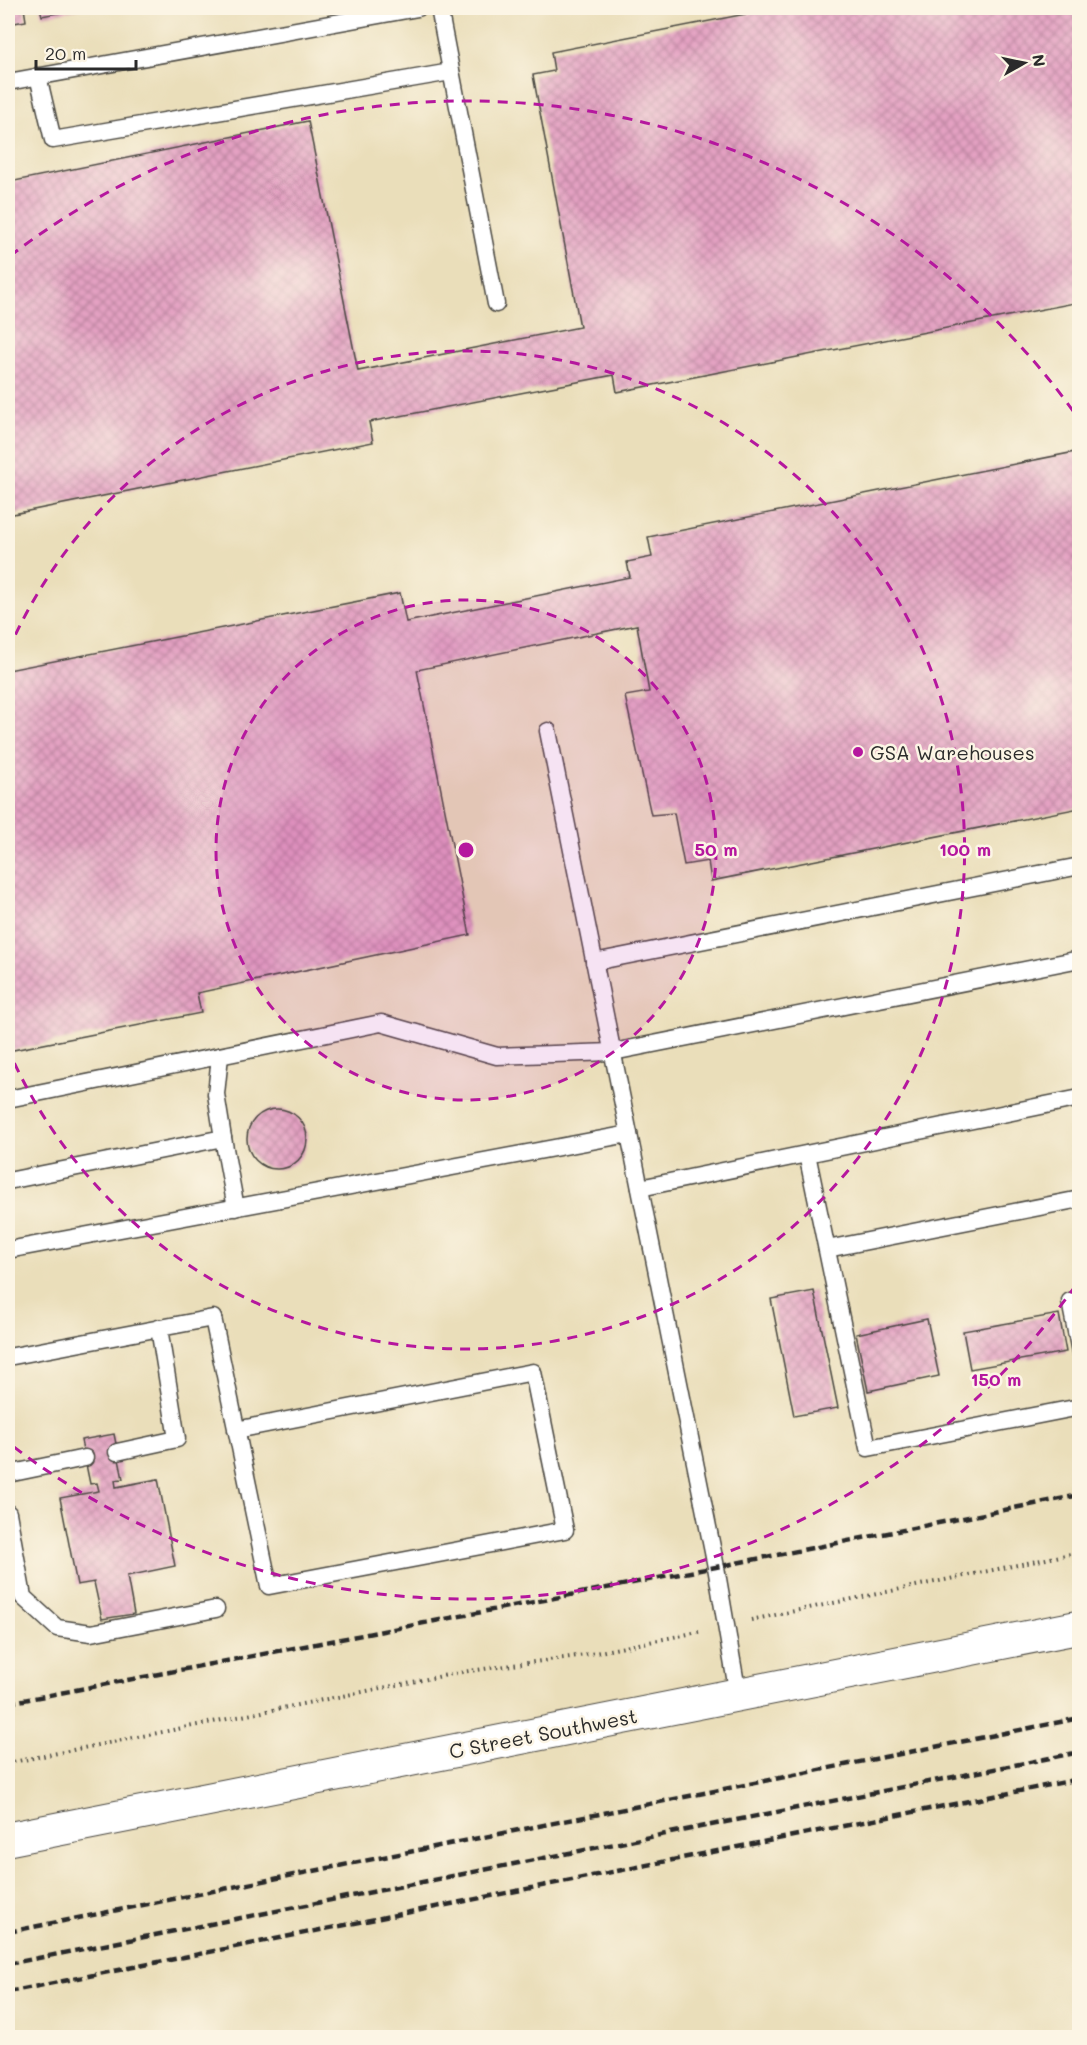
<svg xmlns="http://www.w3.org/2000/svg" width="1087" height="2045" font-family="Mali,sans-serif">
  <defs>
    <pattern id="building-cross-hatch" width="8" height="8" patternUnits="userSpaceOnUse" patternTransform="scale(1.5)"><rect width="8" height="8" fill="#e4a1c2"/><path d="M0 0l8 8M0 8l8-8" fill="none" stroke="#b9839e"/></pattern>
  </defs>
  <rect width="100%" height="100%" fill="#fcf5e5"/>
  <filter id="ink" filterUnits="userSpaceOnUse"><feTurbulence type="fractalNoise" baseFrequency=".0167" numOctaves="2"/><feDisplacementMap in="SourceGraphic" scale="12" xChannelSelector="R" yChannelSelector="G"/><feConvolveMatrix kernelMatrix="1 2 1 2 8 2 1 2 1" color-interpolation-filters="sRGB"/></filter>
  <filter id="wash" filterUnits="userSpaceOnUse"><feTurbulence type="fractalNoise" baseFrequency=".008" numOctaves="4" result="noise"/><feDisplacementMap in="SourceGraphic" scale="24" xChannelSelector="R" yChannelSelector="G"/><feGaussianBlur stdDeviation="1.35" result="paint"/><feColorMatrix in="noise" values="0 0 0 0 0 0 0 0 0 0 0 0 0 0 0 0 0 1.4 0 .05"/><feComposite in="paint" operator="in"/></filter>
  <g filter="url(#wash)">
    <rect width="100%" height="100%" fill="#eadeba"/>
    <g id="blocks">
      <g fill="url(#building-cross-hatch)">
        <path d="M8,8H24L26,21L8,24Z"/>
        <path d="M40,8H79V9L42,16Z"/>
        <path d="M776,8H1080V302L617,392L614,375L369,422L373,442L8,515V176L10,182L308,121L358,371L580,327L533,75L554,71L551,52Z"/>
        <path d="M1080,451V808L711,881L708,861L684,865L674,813L651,815L625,696L649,692L637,625L417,670L470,935L197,993L201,1013L8,1051V670L400,593L406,622L630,577L627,562L652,557L648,537Z"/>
        <circle cx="277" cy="1139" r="30"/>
        <path d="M814,1291L838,1408L794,1416L771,1299Z"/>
        <path d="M1059,1314L1066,1352L970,1369L963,1331Z"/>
        <path d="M927,1319L939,1376L868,1391L856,1334Z"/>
        <path d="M114,1434L123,1479L115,1480L116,1487L158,1479L175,1566L127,1576L134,1614L102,1619L94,1582L77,1585L60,1498L99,1491L97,1483L90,1484L81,1440Z"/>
      </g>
    </g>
  </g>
  <g filter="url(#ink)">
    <use href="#blocks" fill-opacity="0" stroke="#484640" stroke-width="1.5"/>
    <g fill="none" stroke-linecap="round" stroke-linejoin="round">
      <g stroke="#484640" stroke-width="19">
        <g id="lane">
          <path d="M439,8L496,304"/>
          <path d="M38,76L53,140L451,72"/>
          <path d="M8,82L418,8"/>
          <path d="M548,731L716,1567L738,1695"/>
          <path d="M594,962L1080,866"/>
          <path d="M8,1099L381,1023L497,1056L613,1052L1080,959"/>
          <path d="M223,1138L236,1208"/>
          <path d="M807,1154L868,1448L1080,1407"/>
          <path d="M8,1181L223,1138L216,1094L220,1056"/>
          <path d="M640,1188L1080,1098"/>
          <path d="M827,1249L1080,1199"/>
          <path d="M8,1250L629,1134"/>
          <path d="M1080,1299L1070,1301L1080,1352"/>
          <path d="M8,1357L213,1318L269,1586L565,1530L533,1372L236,1430"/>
          <path d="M117,1452L177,1439L159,1328"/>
          <path d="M8,1474L85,1458"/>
          <path d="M8,1513L23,1597L57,1628L91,1633L216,1609"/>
        </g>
      </g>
      <g stroke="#484640" stroke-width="35">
        <path id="secondary" d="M8,1839L1080,1627"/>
      </g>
      <g stroke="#484640" stroke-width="4" stroke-dasharray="1.5 4.5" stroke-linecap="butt">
        <path d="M751,1620L1080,1552"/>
        <path d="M8,1763L462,1672L585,1655L703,1631"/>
      </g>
      <use href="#lane" stroke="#fff" stroke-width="16"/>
      <use href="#secondary" stroke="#fff" stroke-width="33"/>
      <g stroke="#2b2b2b" stroke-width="4.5" stroke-dasharray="9 4.5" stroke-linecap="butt">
        <path d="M8,1703L716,1567L1080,1495"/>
        <path d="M8,1932L1080,1718"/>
        <path d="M8,1964L1080,1752"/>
        <path d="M8,1992L1080,1779"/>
      </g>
    </g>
  </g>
  <circle cx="466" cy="850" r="250" fill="#b5179e" fill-opacity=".12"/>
  <g fill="none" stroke="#b5179e" stroke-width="3" stroke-dasharray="10 8">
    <circle cx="466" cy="850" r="250"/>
    <path d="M8 651A499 499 0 1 1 8 1049"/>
    <path d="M1076 1285A749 749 0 0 1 10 1444M10 256A749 749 0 0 1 1076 415"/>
  </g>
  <circle fill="#b5179e" stroke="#fcf5e5" stroke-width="2" cx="858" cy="752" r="6"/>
  <g text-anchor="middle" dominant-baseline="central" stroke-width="5" stroke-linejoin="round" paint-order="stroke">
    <g font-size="20" fill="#2b2b2b" stroke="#fcf5e5" text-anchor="start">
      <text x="870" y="752">GSA Warehouses</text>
    </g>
    <g font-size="20" fill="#2b2b2b" stroke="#fcf5e5">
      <text transform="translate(543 1733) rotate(-11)">C Street Southwest</text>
    </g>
  </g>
  <circle cx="466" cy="850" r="9" fill="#b5179e" stroke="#fcf5e5" stroke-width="3"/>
  <g font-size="18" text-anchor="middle" font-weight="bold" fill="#b5179e" stroke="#fcf5e5" stroke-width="5" stroke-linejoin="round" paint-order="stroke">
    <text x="716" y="856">50 m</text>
    <text x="965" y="856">100 m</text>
    <text x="996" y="1386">150 m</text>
  </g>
  <rect width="1087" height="2045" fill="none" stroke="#fcf5e5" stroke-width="30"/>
  <g transform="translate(1024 63) rotate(81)" stroke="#fcf5e5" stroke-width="4.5" paint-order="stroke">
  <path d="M0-4.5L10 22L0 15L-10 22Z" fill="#2b2b2b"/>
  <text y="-9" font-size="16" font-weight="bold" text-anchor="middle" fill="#2b2b2b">N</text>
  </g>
  <path d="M36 60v9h100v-9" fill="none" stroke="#2b2b2b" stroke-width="3"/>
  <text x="45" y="60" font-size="18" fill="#2b2b2b" stroke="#fcf5e5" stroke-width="4.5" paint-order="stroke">20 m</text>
</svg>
